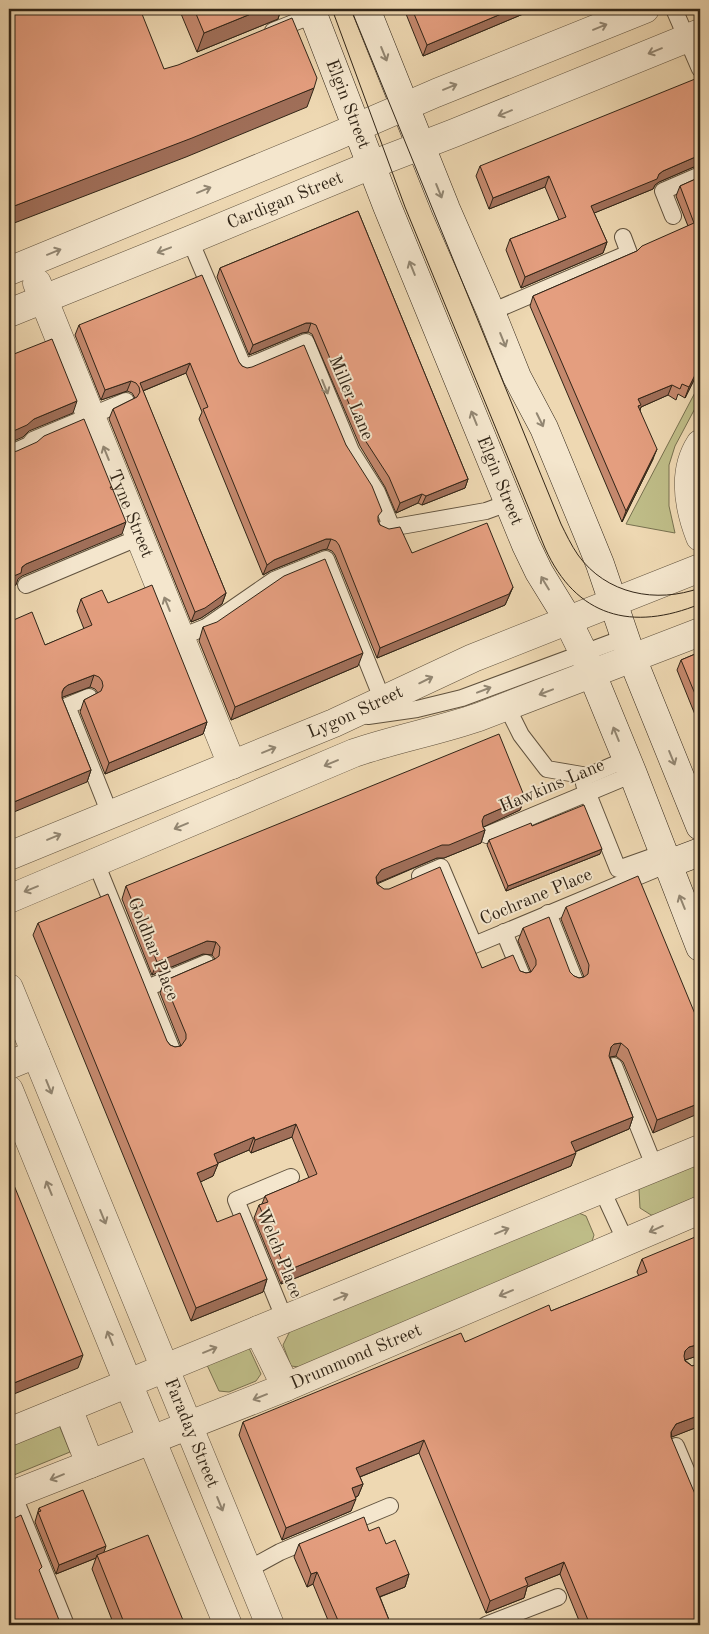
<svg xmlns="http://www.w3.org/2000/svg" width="709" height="1634" font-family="'Old Standard TT',serif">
  <rect width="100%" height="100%" fill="#eed8b2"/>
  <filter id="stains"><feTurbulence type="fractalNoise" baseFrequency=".004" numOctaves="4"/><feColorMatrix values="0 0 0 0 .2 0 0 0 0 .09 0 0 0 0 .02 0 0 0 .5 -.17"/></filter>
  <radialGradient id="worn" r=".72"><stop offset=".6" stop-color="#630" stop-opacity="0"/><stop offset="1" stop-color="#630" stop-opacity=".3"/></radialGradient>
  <g fill="#bfbd88" stroke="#787150">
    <path d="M700,383V399L675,446L669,465V506L675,533L626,524Z"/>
    <path d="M700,1162V1198L657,1216L651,1215L640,1208L639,1189L652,1181Z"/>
    <path d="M574,1211L586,1216L594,1235L590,1248L307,1368L291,1366L283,1345L290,1331Z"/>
    <path d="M249,1348L261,1374L256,1381L229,1392L219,1391L207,1365Z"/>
    <path d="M59,1425L70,1452L9,1477V1446Z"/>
  </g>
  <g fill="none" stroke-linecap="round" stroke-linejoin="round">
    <g stroke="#60523e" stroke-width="18">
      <g id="service">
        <path d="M674,9L700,69"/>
        <path d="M273,31L313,15"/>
        <path d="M673,216L663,191L700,175"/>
        <path d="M190,240L244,368L306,342L351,451L377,492L392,528"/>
        <path d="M491,312L629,253L623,237"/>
        <path d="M9,454L29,445L33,440L126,401"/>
        <path d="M384,529L486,511L508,503"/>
        <path d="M26,585L140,537"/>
        <path d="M181,637L206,627L274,580L326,559L383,701"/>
        <path d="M89,697L67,706L110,814"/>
        <path d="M507,707L521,735L547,769L588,776L627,759"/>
        <path d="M368,716L417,709L462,698L624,638"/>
        <path d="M584,784L618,869L663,853"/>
        <path d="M487,835L633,774"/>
        <path d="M96,863L172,1050"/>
        <path d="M420,876L441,867L474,945L668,864"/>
        <path d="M548,913L575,981"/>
        <path d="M504,932L522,976"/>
        <path d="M147,988L206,963"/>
        <path d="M614,1066L655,1168"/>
        <path d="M602,1190L626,1242"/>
        <path d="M285,1320L236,1200L291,1177"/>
        <path d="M676,1446L700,1503"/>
        <path d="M13,1494L66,1625"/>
        <path d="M247,1570L280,1552L390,1506"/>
        <path d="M486,1625L558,1597"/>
      </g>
    </g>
    <g stroke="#60523e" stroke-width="29">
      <g id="minor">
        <path d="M9,271L332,138L436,93L645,9"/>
        <path id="s1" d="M37,283L232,765"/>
        <path id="s2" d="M9,313L190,240L371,165L454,133L700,33"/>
        <path d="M700,444C682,472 688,506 700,537"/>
        <path d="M258,1330L286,1387"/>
        <path d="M68,1408L90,1464"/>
        <path d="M9,1432L700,1149"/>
        <path id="s3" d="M9,1496L286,1387L700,1210"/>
      </g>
    </g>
    <g stroke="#60523e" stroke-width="29">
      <g id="tertiary">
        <path id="s4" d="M9,856L334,723L473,658L700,568"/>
        <path d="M9,899L354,753C395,739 438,731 479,717L700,632"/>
        <path id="s5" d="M9,988L270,1625"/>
        <path d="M9,1065L36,1054"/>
        <path d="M9,1090L128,1383L228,1625"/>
      </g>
    </g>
    <g stroke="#312517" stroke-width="29">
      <g id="secondary">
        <path id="s6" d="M311,9L387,206L526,545L539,572L563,611L583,652L633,774L700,947"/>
        <path d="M366,9L446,209L491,312L517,377L544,428L587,532L600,564L632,658L700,826"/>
        <path d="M668,864L700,852"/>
      </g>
    </g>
    <use href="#service" stroke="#f4e6cd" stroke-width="16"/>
    <use href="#minor" stroke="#f4e6cd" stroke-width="28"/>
    <use href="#tertiary" stroke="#f4e6cd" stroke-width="28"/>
    <use href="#secondary" stroke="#f4e6cd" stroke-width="28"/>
    <g stroke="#312517" stroke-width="1">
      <path d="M332,9L405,207L545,548C576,617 632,632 700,604"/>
      <path d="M351,9L561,524C566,534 571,545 578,555C606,594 656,604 700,588"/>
    </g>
  </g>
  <g fill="#c4886d" stroke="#312517">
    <path d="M179,9H281L278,19L197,52Z"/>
    <path d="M404,9H535L423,56Z"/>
    <path d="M480,166H696L659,182L655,185L653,189L594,213L607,242L603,253L521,288L506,250L510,239L559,220L545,187L489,209L476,176Z"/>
    <path d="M700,177V368L685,398L678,394L676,400L668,395L641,407L640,410L653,459L622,522L530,306L533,296L637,251L688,226L676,196L680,186Z"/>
    <path d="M358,211L468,479L465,488L422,505L418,503L396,513L385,487L360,446L312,334L308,332L302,333L249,355L217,277L220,268Z"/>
    <path d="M79,325L239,362L242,366L346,445L380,525L412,553L513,587L505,605L377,658L335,555L332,551L327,549L322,550L270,571L263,575L199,419L202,412L186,373L143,391L226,593L222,604L201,618L191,622L109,419L113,409L135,398L132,393L127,391L101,400L75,335Z"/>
    <path d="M81,599L108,603L207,722L203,734L105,774L80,712L84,700L98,693L95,689L90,687L63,697L62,698L91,770L87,782L45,645L84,629L77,611Z"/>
    <path d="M203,627L358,666L231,720L199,641Z"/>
    <path d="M700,652V727L677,670L681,660Z"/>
    <path d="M525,798L520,810L483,827L485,830L481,843L444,858H437L377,884L482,968L520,971L526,973L531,972L518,941L523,928L570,972L574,976L579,978L584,977L561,919L566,907L700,1026L653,1133L623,1062L616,1056L610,1057L633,1117L629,1129L575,1152L571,1166L281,1284L254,1218L259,1205L262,1204L265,1196L309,1178L292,1137L251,1153L249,1150L218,1163L213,1176L200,1182L217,1222L267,1279L263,1292L191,1321L33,935L38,923L167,1041L170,1045L175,1047L181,1046L160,993L164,981L215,959L212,955L203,954L152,975L122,899L126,886Z"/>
    <path d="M532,826L600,854L506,891L487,845L489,840Z"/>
    <path d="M642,1259L700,1355L685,1360L692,1366L700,1363V1426L671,1437L700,1625L580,1623L560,1574L527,1587L524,1598L486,1613L419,1453L360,1477L363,1484L358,1496L356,1497L351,1511L282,1540L239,1435L243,1422L465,1342L551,1311L639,1276L637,1272Z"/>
    <path d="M39,1508L104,1553L185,1625H114L92,1569L96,1558L56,1574L35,1522Z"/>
    <path d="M369,1531L386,1544L409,1574L405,1587L380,1597L391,1625H330L313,1584L307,1587L294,1557L299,1544Z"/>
  </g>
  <g fill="#a06f59" stroke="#312517">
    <path d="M263,9H281L278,19L197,52L204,33Z"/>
    <path d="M513,9H535L423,56L427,45Z"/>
    <path d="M314,88L307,107L186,157L9,225V208Z"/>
    <path d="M700,155V165L696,166L659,182L655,185L653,189L587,216L591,206L659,174L663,171Z"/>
    <path d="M549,176L545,187L489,209L493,198Z"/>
    <path d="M607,242L603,253L521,288L525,277Z"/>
    <path d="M306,323H311L308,332L302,333L249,355L253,345Z"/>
    <path d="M190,363L186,373L140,392V383Z"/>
    <path d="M700,365V368L685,398L689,387Z"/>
    <path d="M131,381L127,391L101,400L105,390Z"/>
    <path d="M672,385L668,395L641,407L638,416V399Z"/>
    <path d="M77,401L73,413L29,431L23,437L9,443V433L34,419Z"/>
    <path d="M657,449L653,459L622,522L626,511Z"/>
    <path d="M468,479L465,488L422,505L426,496Z"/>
    <path d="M422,494L418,503L396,513L400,503Z"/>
    <path d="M126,522L122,534L22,576L18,579L16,585L9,588V578L26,564Z"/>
    <path d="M326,539H331L327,549L322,550L270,571L263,575L267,565L274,560Z"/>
    <path d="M513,587L505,605L377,658L380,648Z"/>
    <path d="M226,593L222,604L201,618L191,622L195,612Z"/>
    <path d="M363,653L358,666L231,720L235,707Z"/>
    <path d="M94,675L90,687L63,697L59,700L57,704L64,688L68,685Z"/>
    <path d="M207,722L203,734L105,774L109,763Z"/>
    <path d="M91,770L87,782L9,814V804Z"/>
    <path d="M525,798L520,810L479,829L485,830L481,843L444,858H437L377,883L376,877L381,870L484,816Z"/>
    <path d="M602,849L600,854L506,891L508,886Z"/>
    <path d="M207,941L216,942L212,955L203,954L152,975L157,962Z"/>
    <path d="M621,1043L616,1056L610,1057L606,1060L611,1047L614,1044Z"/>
    <path d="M700,1103V1113L653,1133L657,1120Z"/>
    <path d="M633,1117L629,1129L567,1155L571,1142Z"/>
    <path d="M296,1124L292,1137L251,1153L255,1140Z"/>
    <path d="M254,1137L249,1150L209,1167L214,1154Z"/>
    <path d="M576,1153L571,1166L281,1284L286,1271Z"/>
    <path d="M218,1164L213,1176L192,1186L197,1173Z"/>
    <path d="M267,1279L263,1292L191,1321L196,1308Z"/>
    <path d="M700,1344V1355L685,1360L681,1364L685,1351L689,1347Z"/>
    <path d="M83,1355L78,1368L9,1396V1385Z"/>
    <path d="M700,1415V1426L672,1437L671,1432L676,1424Z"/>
    <path d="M424,1440L419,1453L352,1480L356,1468Z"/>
    <path d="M363,1484L358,1496L347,1501L352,1488Z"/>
    <path d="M356,1499L351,1511L282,1540L286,1528Z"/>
    <path d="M106,1546L103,1555H97L96,1558L56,1574L59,1565Z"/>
    <path d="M564,1562L560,1574L527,1587L524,1598L486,1613L490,1601L525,1578Z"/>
    <path d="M317,1572L313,1584L307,1587L311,1574Z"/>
    <path d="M409,1574L405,1587L371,1600L376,1588Z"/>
  </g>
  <g fill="#e49e7f" stroke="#312517">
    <path d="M9,9H140L164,69L178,65L292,18L317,78L314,88L192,138L9,208Z"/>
    <path d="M194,9H263L204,33Z"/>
    <path d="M412,9H513L427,45Z"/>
    <path d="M700,77V155L663,171L659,174L657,179L591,206L607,242L525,277L510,239L566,217L549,176L493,198L480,166Z"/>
    <path d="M700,177V365L689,387L682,384L680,389L672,385L638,399L641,405L638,406L657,449L626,511L533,296L637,251L642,246L694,223L680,186Z"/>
    <path d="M358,211L468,479L426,496L422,494L400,503L389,477L363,437L316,325L311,323H306L253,345L220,268Z"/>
    <path d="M202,275L239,362L242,366L247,368L252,367L304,345L346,445L372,486L382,511L378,516V521L380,525L389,529L400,527L412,553L487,523L513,587L509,594L380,648L339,545L336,541L331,539H326L274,560L267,565L203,409L208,407L190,363L140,383L226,593L205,608L195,612L113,409L137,397L140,392L139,387L136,383L131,381L105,390L79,325Z"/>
    <path d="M52,339L77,401L34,419L27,425L9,433V356Z"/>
    <path d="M84,419L126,522L26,564L22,567L21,573L9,578V451L13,452L17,451L37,442L44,436Z"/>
    <path d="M325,559L363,653L235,707L203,627L217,622L284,576Z"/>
    <path d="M152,585L207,722L109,763L84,700L101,691L103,686L102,681L99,677L94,675L68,685L64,688L62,692V698L91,770L9,804V622L32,612L45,645L92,625L81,599L102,590L108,603Z"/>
    <path d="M700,652V706L681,660Z"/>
    <path d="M499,734L525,798L484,816L482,821L483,827L485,830L449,845H442L381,870L376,877L377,884L384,889H389L440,867L482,968L513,955L520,971L526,973L531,972L536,965V960L523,928L549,917L570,972L574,976L579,978L584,977L588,974L589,965L566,907L638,876L700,1026V1103L657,1120L628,1049L621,1043L614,1044L611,1047L609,1056L633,1117L571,1142L576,1153L286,1271L259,1205L268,1202L265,1196L317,1174L296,1124L255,1140L254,1137L214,1154L218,1164L197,1173L217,1222L240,1213L267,1279L196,1308L38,923L108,894L167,1041L170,1045L175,1047L181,1046L186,1039V1034L164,981L215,959L219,956L220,947L216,942L207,941L157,962L126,886Z"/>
    <path d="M584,805L602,849L508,886L489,840L531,823L532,826Z"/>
    <path d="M9,1173L83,1355L9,1385Z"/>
    <path d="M700,1235V1344L689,1347L685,1351L684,1356L685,1361L692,1366L700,1363V1415L676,1424L671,1432V1437L695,1494L700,1499V1625H575L588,1620L564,1562L525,1578L528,1585L490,1601L424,1440L356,1468L363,1484L352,1488L356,1499L286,1528L243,1422L461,1333L465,1342L549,1305L551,1311L647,1272L642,1259Z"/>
    <path d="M83,1490L106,1546L59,1565L38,1512L41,1511L39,1508Z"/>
    <path d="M21,1515L42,1567L39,1570L61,1625H9V1521Z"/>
    <path d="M364,1517L369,1531L379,1527L386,1544L395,1540L409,1574L376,1588L391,1625H340L317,1572L311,1574L299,1544Z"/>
    <path d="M148,1535L185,1625H125L97,1555Z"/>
  </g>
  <defs><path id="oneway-shaft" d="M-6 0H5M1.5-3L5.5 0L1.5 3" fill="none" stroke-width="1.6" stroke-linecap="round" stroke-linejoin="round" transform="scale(1.25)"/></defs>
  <g stroke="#928672">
    <use href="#oneway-shaft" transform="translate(600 27) rotate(-22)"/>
    <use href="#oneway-shaft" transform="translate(655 51) rotate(158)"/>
    <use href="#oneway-shaft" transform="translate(384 54) rotate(68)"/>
    <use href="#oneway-shaft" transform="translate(450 87) rotate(-22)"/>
    <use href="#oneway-shaft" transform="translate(505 113) rotate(158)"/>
    <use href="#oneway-shaft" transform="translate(204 190) rotate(-22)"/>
    <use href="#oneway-shaft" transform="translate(439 191) rotate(68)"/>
    <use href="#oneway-shaft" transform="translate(164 250) rotate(159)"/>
    <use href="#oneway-shaft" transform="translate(54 252) rotate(-22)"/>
    <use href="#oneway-shaft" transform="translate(412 268) rotate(-112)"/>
    <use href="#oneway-shaft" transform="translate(503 340) rotate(68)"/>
    <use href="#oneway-shaft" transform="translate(325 387) rotate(68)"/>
    <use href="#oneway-shaft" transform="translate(474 418) rotate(-112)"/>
    <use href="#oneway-shaft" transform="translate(540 420) rotate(64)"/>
    <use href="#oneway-shaft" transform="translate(106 453) rotate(-112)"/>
    <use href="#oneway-shaft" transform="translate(545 583) rotate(-121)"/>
    <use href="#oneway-shaft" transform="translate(167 604) rotate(-112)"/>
    <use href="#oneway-shaft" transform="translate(426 680) rotate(-26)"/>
    <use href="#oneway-shaft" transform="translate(484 690) rotate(-21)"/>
    <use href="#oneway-shaft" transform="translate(546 692) rotate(159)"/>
    <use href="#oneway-shaft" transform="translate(616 734) rotate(-112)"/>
    <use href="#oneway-shaft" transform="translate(269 750) rotate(-22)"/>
    <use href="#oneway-shaft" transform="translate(672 758) rotate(68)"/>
    <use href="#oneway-shaft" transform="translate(331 763) rotate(157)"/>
    <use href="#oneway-shaft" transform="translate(181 826) rotate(157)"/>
    <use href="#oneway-shaft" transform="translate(54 837) rotate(-23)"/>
    <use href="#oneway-shaft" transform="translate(31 889) rotate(158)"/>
    <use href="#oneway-shaft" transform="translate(682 902) rotate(-112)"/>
    <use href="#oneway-shaft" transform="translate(49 1087) rotate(68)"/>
    <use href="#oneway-shaft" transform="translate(49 1188) rotate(-112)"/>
    <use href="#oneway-shaft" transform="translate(103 1217) rotate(68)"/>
    <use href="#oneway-shaft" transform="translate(656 1229) rotate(156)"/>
    <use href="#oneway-shaft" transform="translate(502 1231) rotate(-22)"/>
    <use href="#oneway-shaft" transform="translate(506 1293) rotate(157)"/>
    <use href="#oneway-shaft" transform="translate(341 1297) rotate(-22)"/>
    <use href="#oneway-shaft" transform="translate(110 1338) rotate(-112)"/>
    <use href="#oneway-shaft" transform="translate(210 1350) rotate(-22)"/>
    <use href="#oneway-shaft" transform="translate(260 1397) rotate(158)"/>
    <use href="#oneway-shaft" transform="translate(57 1477) rotate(158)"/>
    <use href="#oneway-shaft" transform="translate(220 1504) rotate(68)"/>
  </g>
  <g text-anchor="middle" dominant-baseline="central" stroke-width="4" stroke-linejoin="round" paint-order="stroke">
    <g font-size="18" fill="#312517" stroke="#f4e6cd">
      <text stroke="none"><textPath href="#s6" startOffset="102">Elgin Street</textPath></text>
      <text stroke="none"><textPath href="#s2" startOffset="298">Cardigan Street</textPath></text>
      <text transform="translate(351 398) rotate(67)">Miller Lane</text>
      <text stroke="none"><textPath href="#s6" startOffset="508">Elgin Street</textPath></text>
      <text stroke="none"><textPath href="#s1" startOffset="249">Tyne Street</textPath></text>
      <text stroke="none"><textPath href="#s4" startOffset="375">Lygon Street</textPath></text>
      <text transform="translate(552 786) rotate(-23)">Hawkins Lane</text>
      <text transform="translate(536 897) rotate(-23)">Cochrane Place</text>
      <text transform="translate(153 949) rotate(68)">Goldhar Place</text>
      <text transform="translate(279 1253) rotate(68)">Welch Place</text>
      <text stroke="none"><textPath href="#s3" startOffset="374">Drummond Street</textPath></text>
      <text stroke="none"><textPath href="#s5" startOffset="481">Faraday Street</textPath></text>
    </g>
  </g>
  <rect width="709" height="1634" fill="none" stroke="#eed8b2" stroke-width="30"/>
  <rect x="10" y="10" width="689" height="1614" fill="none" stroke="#312517" stroke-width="2.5"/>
  <rect x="15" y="15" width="679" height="1604" fill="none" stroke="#312517"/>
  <rect width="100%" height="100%" filter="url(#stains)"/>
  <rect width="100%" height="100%" fill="url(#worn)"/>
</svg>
